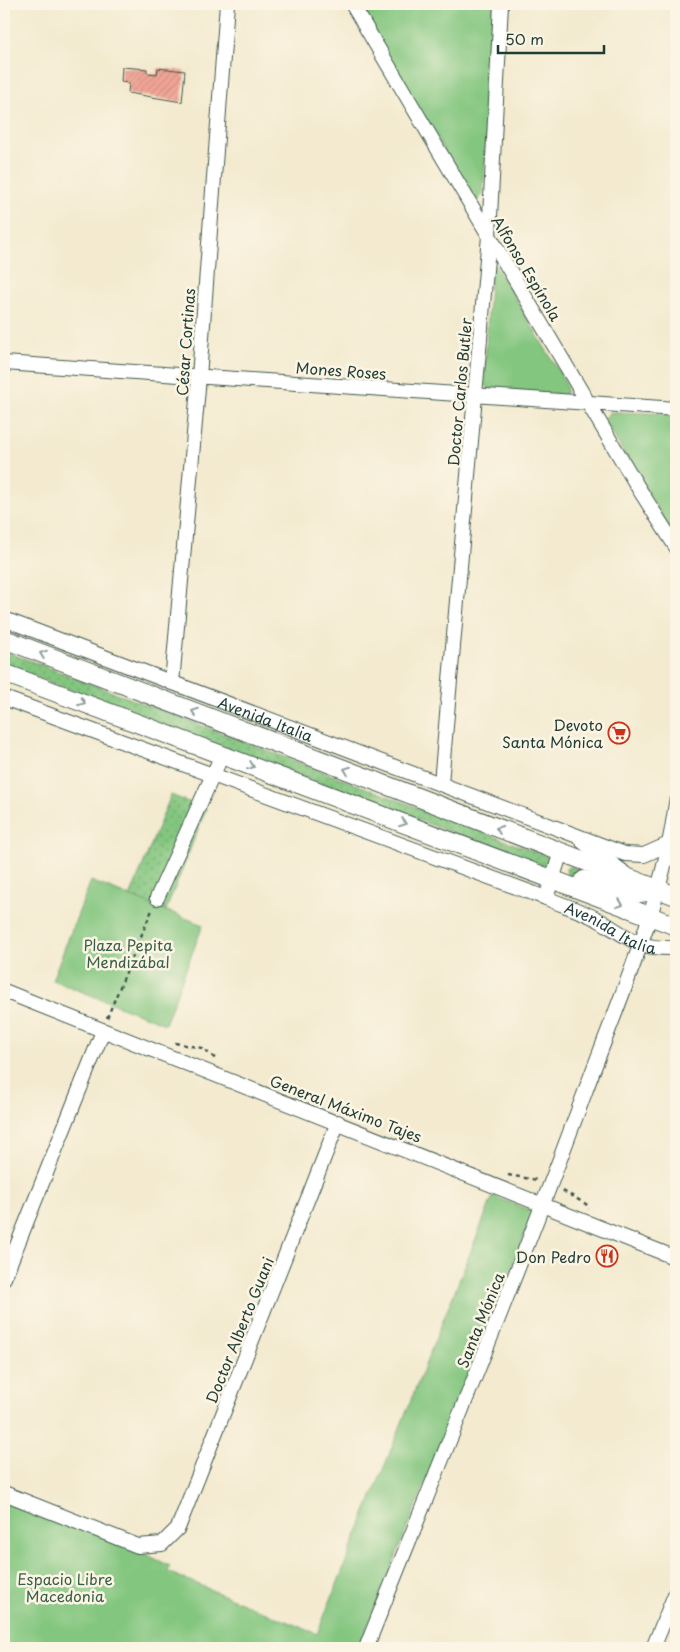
<svg xmlns="http://www.w3.org/2000/svg" width="680" height="1652" font-family="'Playpen Sans',sans-serif">
  <defs>
    <pattern id="grass-dots" width="8" height="8" patternUnits="userSpaceOnUse" patternTransform="scale(1.25)"><rect width="8" height="8" fill="#83c67f"/><path d="M2 2h.1M6 6h.1" fill="none" stroke="#6ba269" stroke-width="1.8" stroke-linecap="round"/></pattern>
    <pattern id="building-hatch" width="6" height="6" patternUnits="userSpaceOnUse" patternTransform="scale(1.25)"><rect width="6" height="6" fill="#f3a697"/><path d="M-1 1l2-2M0 6l6-6M5 7l2-2" fill="none" stroke="#c4887c"/></pattern>
  </defs>
  <rect width="100%" height="100%" fill="#fcf5e5"/>
  <filter id="ink" filterUnits="userSpaceOnUse"><feTurbulence type="fractalNoise" baseFrequency=".02" numOctaves="2"/><feDisplacementMap in="SourceGraphic" scale="10" xChannelSelector="R" yChannelSelector="G"/><feConvolveMatrix kernelMatrix="1 2 1 2 8 2 1 2 1" color-interpolation-filters="sRGB"/></filter>
  <filter id="wash" filterUnits="userSpaceOnUse"><feTurbulence type="fractalNoise" baseFrequency=".0096" numOctaves="4" result="noise"/><feDisplacementMap in="SourceGraphic" scale="20" xChannelSelector="R" yChannelSelector="G"/><feGaussianBlur stdDeviation="1.12" result="paint"/><feColorMatrix in="noise" values="0 0 0 0 0 0 0 0 0 0 0 0 0 0 0 0 0 1.4 0 .05"/><feComposite in="paint" operator="in"/></filter>
  <g filter="url(#wash)">
    <rect width="100%" height="100%" fill="#f3eacf"/>
    <g fill="url(#grass-dots)" stroke="#51825a">
      <path d="M4,651L546,856L549,859L550,864L546,868L4,665Z"/>
      <path d="M171,795L206,809L166,910L130,897Z"/>
      <path d="M569,867H573L625,887L567,875L566,869Z"/>
    </g>
    <g fill="#83c67f" stroke="#51825a">
      <path d="M356,4H495L483,192L479,200H474Z"/>
      <path d="M491,264L496,266L563,378L567,387L565,395L490,390L484,383Z"/>
      <path d="M614,412L676,414V539L604,420L609,413Z"/>
      <path d="M91,881L203,925L165,1024L52,980Z"/>
      <path d="M493,1196L534,1212L359,1648H4V1497L135,1549L170,1566L168,1572L317,1634Z"/>
    </g>
    <g id="blocks">
      <path fill="url(#building-hatch)" d="M122,67L147,69V73L157,74L158,68L185,71L182,102L128,93L129,83L121,82Z"/>
    </g>
  </g>
  <g filter="url(#ink)">
    <use href="#blocks" fill-opacity="0" stroke="#3f574b" stroke-width="1"/>
    <g fill="none" stroke-linecap="round" stroke-linejoin="round">
      <g stroke="#3f574b" stroke-width="16">
        <g id="minor">
          <path d="M352,4L639,489L676,547"/>
          <path d="M4,363L676,409"/>
          <path id="s1" d="M4,619L625,854L644,855L671,843"/>
          <path d="M172,683L199,377L227,4"/>
          <path id="s2" d="M4,698L546,898C564,906 587,912 604,923C633,941 641,949 676,948"/>
          <path d="M441,783L489,236L501,4"/>
          <path d="M583,842L622,871"/>
          <path d="M157,898L222,755"/>
          <path d="M546,898L561,852"/>
          <path d="M4,991L676,1258"/>
          <path d="M4,1278L103,1031"/>
          <path d="M4,1493L138,1546L162,1544L178,1528L338,1122"/>
          <path d="M366,1648C440,1463 516,1279 585,1092C620,997 663,903 676,803"/>
          <path d="M653,1648L676,1592"/>
        </g>
      </g>
      <g stroke="#3f574b" stroke-width="20">
        <g id="major">
          <path d="M4,639L676,896"/>
          <path d="M4,673L676,926"/>
          <path d="M584,880L634,894L658,890"/>
        </g>
      </g>
      <g stroke="#3f574b" stroke-width="2.5" stroke-dasharray="4 4" stroke-linecap="butt">
        <path d="M107,1018L152,910"/>
        <path d="M175,1043L202,1048L217,1060"/>
        <path d="M346,1110L357,1115"/>
        <path d="M508,1175L537,1180"/>
        <path d="M563,1191L586,1204L589,1209"/>
      </g>
      <use href="#minor" stroke="#fff" stroke-width="14"/>
      <use href="#major" stroke="#fff" stroke-width="18"/>
    </g>
    <defs><path id="oneway-chevron" d="M-2-3.5L2.5 0L-2 3.5" fill="none" stroke-width="1.6" stroke-linecap="round" stroke-linejoin="round" transform="scale(1.25)"/></defs>
    <g stroke="#8f9e9a">
      <use href="#oneway-chevron" transform="translate(43 654) rotate(-159)"/>
      <use href="#oneway-chevron" transform="translate(82 702) rotate(21)"/>
      <use href="#oneway-chevron" transform="translate(195 712) rotate(-159)"/>
      <use href="#oneway-chevron" transform="translate(251 766) rotate(21)"/>
      <use href="#oneway-chevron" transform="translate(347 770) rotate(-159)"/>
      <use href="#oneway-chevron" transform="translate(403 823) rotate(21)"/>
      <use href="#oneway-chevron" transform="translate(499 829) rotate(-159)"/>
      <use href="#oneway-chevron" transform="translate(620 904) rotate(21)"/>
    </g>
  </g>
  <defs>
    <g id="supermarket-ring" transform="scale(1.125)"><circle r="9.5" fill="#fcf5e5" stroke="#c8321e" stroke-width="1.5"/><path d="M-6-5.5h2.5l.6 2H6L4.5 2H-2.5L-4.4-4H-6ZM-1.5 3.2a1.3 1.3 0 1 0 .1 0ZM3 3.2a1.3 1.3 0 1 0 .1 0Z" fill="#c8321e"/></g>
    <g id="restaurant-ring" transform="scale(1.125)"><circle r="9.5" fill="#fcf5e5" stroke="#c8321e" stroke-width="1.5"/><path d="M-5-6h1v4h1v-4h1v4h1v-4h1v5L-1.5 .5V6h-2V.5L-5-1ZM5-6V6H3V1.5H1.5Q1.5-4 5-6Z" fill="#c8321e"/></g>
  </defs>
  <g fill-rule="evenodd">
    <use href="#supermarket-ring" x="619" y="733"/>
    <use href="#restaurant-ring" x="607" y="1256"/>
  </g>
  <g text-anchor="middle" dominant-baseline="central" stroke-width="5" stroke-linejoin="round" paint-order="stroke">
    <g font-size="15" fill="#1f3d34" stroke="#fcf5e5">
      <text transform="translate(527 268) rotate(59)">Alfonso Espínola</text>
      <text transform="translate(185 342) rotate(-86)">César Cortinas</text>
      <text transform="translate(341 370) rotate(4)">Mones Roses</text>
      <text transform="translate(459 392) rotate(-85)">Doctor Carlos Butler</text>
      <text stroke="none"><textPath href="#s1" startOffset="280">Avenida Italia</textPath></text>
      <text stroke="none"><textPath href="#s2" startOffset="649">Avenida Italia</textPath></text>
      <text transform="translate(346 1108) rotate(21)">General Máximo Tajes</text>
      <text transform="translate(480 1320) rotate(-68)">Santa Mónica</text>
      <text transform="translate(239 1330) rotate(-68)">Doctor Alberto Guani</text>
    </g>
    <g font-size="15" fill="#1f3d34" stroke="#fcf5e5" text-anchor="end">
      <text x="603" y="724">Devoto<tspan x="603" dy="17">Santa Mónica</tspan></text>
      <text x="591" y="1256">Don Pedro</text>
    </g>
    <g font-size="15" fill="#385f47" stroke="#fcf5e5">
      <text x="128" y="944">Plaza Pepita<tspan x="128" dy="17">Mendizábal</tspan></text>
      <text x="65" y="1578">Espacio Libre<tspan x="65" dy="17">Macedonia</tspan></text>
    </g>
  </g>
  <rect width="680" height="1652" fill="none" stroke="#fcf5e5" stroke-width="20"/>
  <path d="M498 45v8h106v-8" fill="none" stroke="#1f3d34" stroke-width="2.5"/>
  <text x="505" y="45" font-size="15" fill="#1f3d34" stroke="#fcf5e5" stroke-width="4" paint-order="stroke">50 m</text>
</svg>
